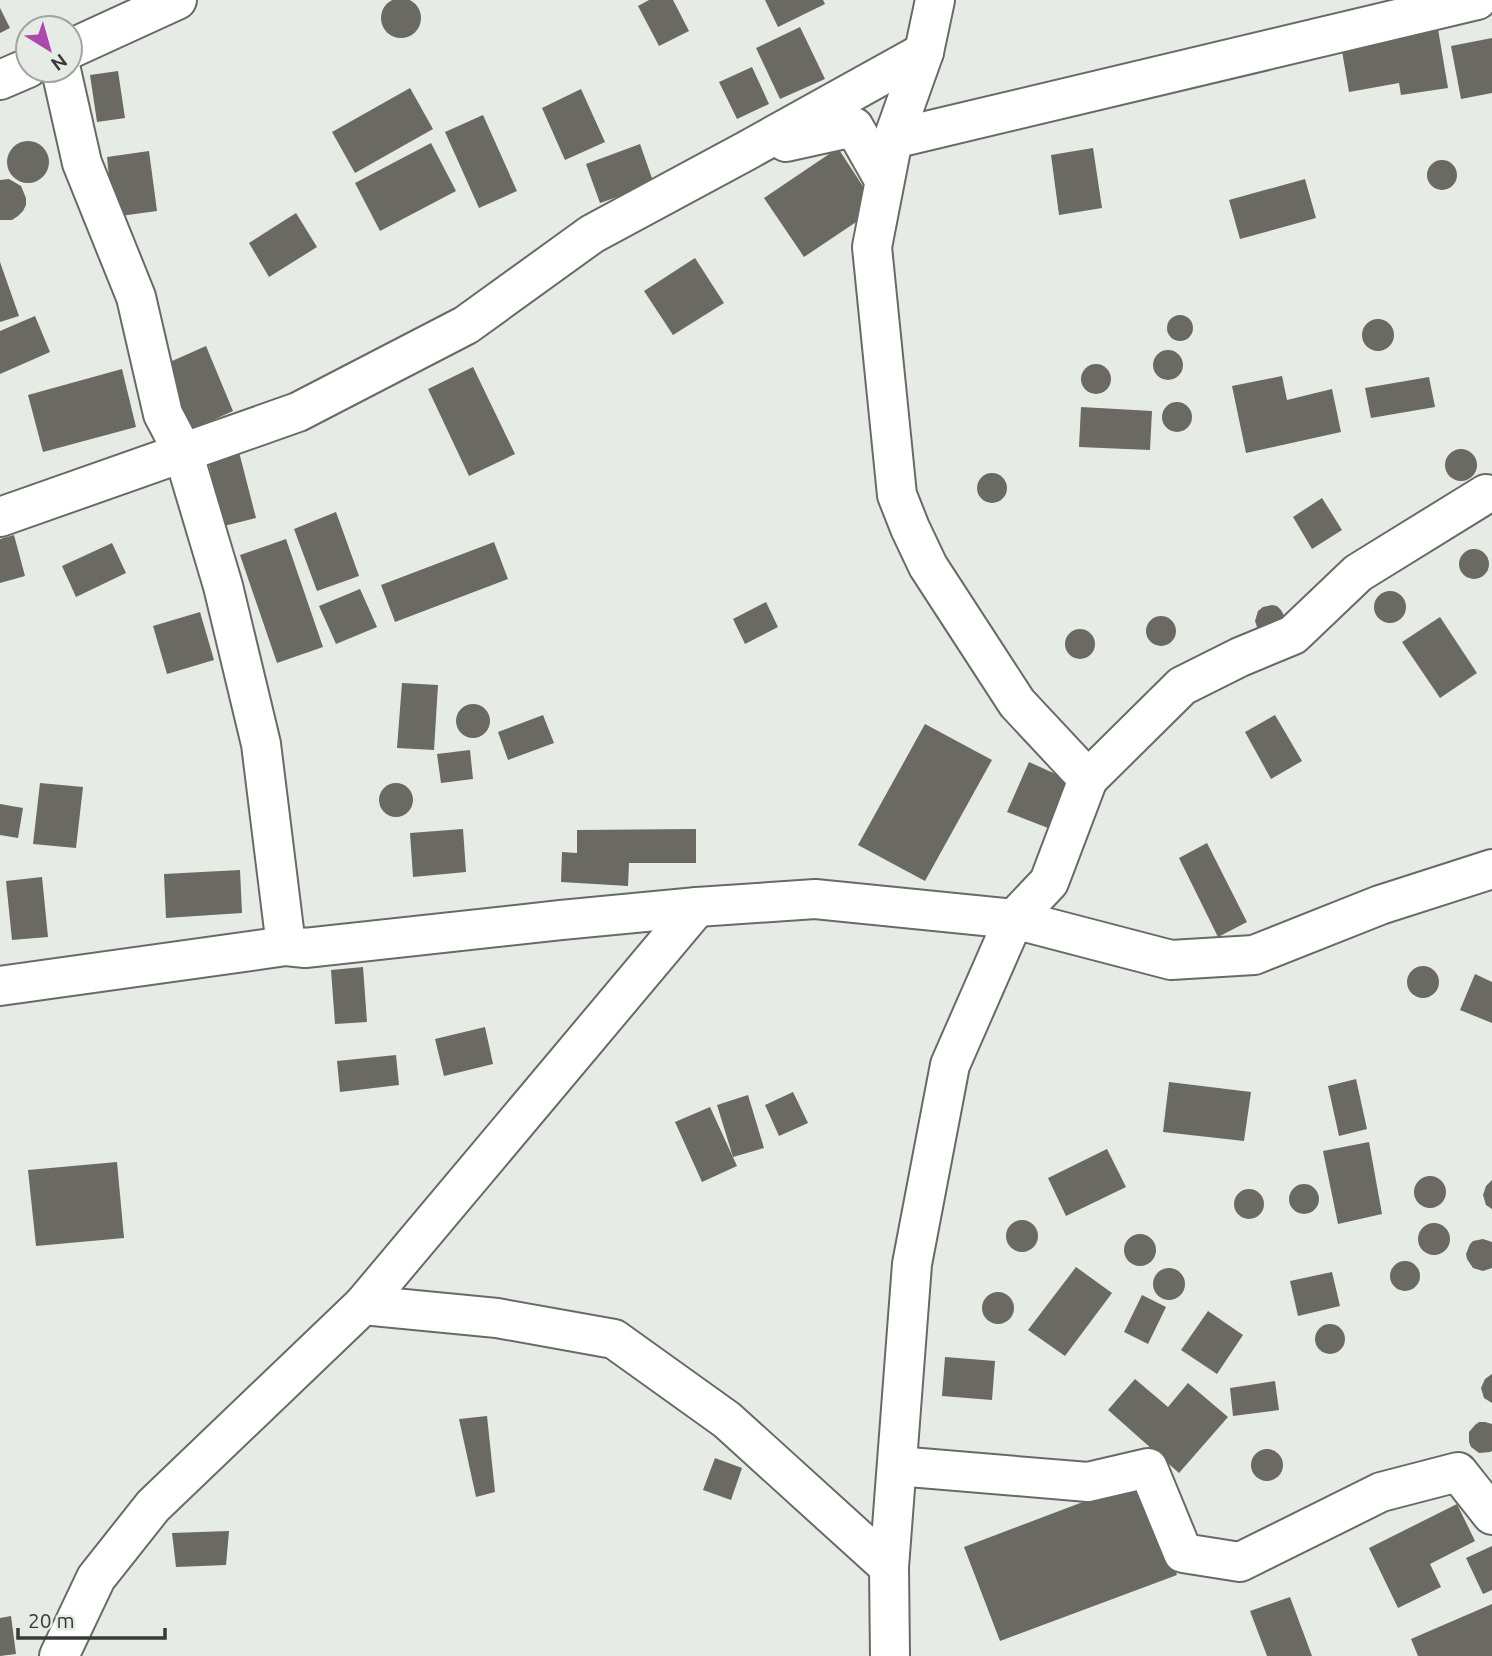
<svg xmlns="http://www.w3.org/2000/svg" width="1492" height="1656" font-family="Ubuntu,sans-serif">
  <rect width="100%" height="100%" fill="#e6ece5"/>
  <g fill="#6a6962">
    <circle cx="401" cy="18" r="20"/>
    <path d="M649,0H673L689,31L659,46L638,6Z"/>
    <path d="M765,0H823L825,4L778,27Z"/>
    <path d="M0,8L10,28L0,33Z"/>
    <path d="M800,27L825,79L780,99L756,48Z"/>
    <path d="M1438,29L1448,88L1401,95L1399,83L1349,92L1341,45Z"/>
    <path d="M1492,38V93L1461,99L1451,46Z"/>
    <path d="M752,67L769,104L737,119L719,82Z"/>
    <path d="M118,71L125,118L97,122L90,75Z"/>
    <path d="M410,88L433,129L355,173L332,132Z"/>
    <path d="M581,89L605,142L565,160L542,108Z"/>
    <path d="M483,115L517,191L479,208L445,132Z"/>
    <circle cx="28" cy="162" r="21"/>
    <path d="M431,143L456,191L380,231L355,183Z"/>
    <path d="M640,144L654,184L600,203L586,164Z"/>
    <path d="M838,148L877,208L804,257L764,198Z"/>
    <path d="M1093,148L1102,208L1059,215L1051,155Z"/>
    <path d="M149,151L157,211L113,217L107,157Z"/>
    <circle cx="1442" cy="175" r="15"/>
    <path d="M9,179L21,186L26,198V205L23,211L18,216L12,220H0V180Z"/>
    <path d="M1305,179L1316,218L1240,239L1229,200Z"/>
    <path d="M296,213L317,247L269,277L249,243Z"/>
    <path d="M695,258L724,303L673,335L644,291Z"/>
    <path d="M0,262L19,316L0,322Z"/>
    <circle cx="1180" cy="328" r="13"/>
    <path d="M35,316L50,352L0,374V331Z"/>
    <circle cx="1378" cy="335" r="16"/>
    <path d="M206,346L233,411L191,430L163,365Z"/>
    <circle cx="1168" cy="365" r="15"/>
    <circle cx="1096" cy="379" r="15"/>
    <path d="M473,367L515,454L469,476L428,389Z"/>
    <path d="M122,369L136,427L43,452L28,395Z"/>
    <path d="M1282,376L1287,400L1332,389L1341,432L1246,453L1232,386Z"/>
    <path d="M1429,377L1435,407L1371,418L1365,388Z"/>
    <circle cx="1177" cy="417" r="15"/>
    <path d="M1081,407L1152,411L1150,450L1079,447Z"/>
    <circle cx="1461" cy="465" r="16"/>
    <path d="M239,452L256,518L224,526L208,461Z"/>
    <circle cx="992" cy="488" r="15"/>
    <path d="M1322,498L1342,530L1312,549L1293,517Z"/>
    <path d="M336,512L359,576L317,591L294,529Z"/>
    <path d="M14,535L25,576L0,583V539Z"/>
    <path d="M286,539L323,647L277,663L240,555Z"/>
    <path d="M494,542L508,579L395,622L381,585Z"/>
    <path d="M112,543L126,573L76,597L62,566Z"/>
    <circle cx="1474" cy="564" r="15"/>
    <path d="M360,589L377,627L336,644L319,606Z"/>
    <circle cx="1390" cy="607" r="16"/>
    <path d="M766,602L778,627L745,644L733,619Z"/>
    <path d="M1272,605L1277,606L1281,610L1286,619L1258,630L1255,621L1258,611L1263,607Z"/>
    <path d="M200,612L214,660L167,674L153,626Z"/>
    <circle cx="1161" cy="631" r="15"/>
    <path d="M1440,617L1477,673L1440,698L1402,642Z"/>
    <circle cx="1080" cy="644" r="15"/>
    <path d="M402,683L438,685L434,750L397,748Z"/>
    <circle cx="473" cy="721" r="17"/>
    <path d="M543,715L554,743L508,760L498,732Z"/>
    <path d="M1275,715L1302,761L1271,779L1245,732Z"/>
    <path d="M925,724L992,760L925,881L858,845Z"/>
    <path d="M470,750L473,779L441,783L437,754Z"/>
    <path d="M1029,762L1069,780L1048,828L1007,812Z"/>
    <circle cx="396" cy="800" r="17"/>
    <path d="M40,783L83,787L76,848L33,844Z"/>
    <path d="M0,804L23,808L18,838L0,835Z"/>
    <path d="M463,829L466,872L413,877L410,833Z"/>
    <path d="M696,829V863H629L628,886L561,882L562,852L577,853V830Z"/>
    <path d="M1207,843L1247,922L1218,937L1179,858Z"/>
    <path d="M240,870L242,913L166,918L164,874Z"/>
    <path d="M42,877L48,937L12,940L6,881Z"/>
    <circle cx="1423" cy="982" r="16"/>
    <path d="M363,967L367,1022L335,1024L331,970Z"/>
    <path d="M1475,974L1492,982V1023L1460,1010Z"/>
    <path d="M485,1027L493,1064L444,1076L435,1039Z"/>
    <path d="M396,1055L399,1085L340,1092L337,1061Z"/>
    <path d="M1356,1079L1367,1129L1339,1136L1328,1086Z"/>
    <path d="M1169,1082L1251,1092L1244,1141L1163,1132Z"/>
    <path d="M793,1092L808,1123L779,1136L765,1105Z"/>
    <path d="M748,1095L764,1148L733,1157L717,1105Z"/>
    <path d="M710,1107L737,1166L702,1182L675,1122Z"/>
    <path d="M1369,1142L1382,1214L1338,1224L1323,1151Z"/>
    <path d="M1107,1149L1126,1187L1066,1216L1048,1178Z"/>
    <path d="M117,1162L124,1238L36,1246L28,1170Z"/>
    <circle cx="1430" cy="1192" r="16"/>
    <path d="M1492,1180V1209L1486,1205L1483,1195L1486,1186Z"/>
    <circle cx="1304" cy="1199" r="15"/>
    <circle cx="1249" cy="1204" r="15"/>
    <circle cx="1022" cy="1236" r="16"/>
    <circle cx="1434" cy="1239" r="16"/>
    <circle cx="1140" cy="1250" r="16"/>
    <path d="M1483,1239L1492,1242V1268L1483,1271L1473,1268L1467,1259L1466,1254L1470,1244L1473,1241Z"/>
    <circle cx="1405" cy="1276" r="15"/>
    <path d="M1076,1267L1112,1293L1065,1356L1028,1330Z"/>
    <circle cx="1169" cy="1284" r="16"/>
    <path d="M1332,1272L1340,1306L1298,1316L1290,1281Z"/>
    <circle cx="998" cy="1308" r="16"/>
    <path d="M1142,1295L1166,1307L1148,1344L1124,1332Z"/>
    <path d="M1208,1311L1243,1335L1217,1374L1181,1350Z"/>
    <circle cx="1330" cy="1339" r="15"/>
    <path d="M945,1357L995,1361L992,1400L942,1396Z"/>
    <path d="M1492,1374V1403L1484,1398L1481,1388L1485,1379Z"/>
    <path d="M1135,1379L1168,1407L1188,1383L1228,1417L1179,1473L1108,1410Z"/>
    <path d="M1275,1381L1279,1410L1233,1416L1230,1388Z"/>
    <path d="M487,1416L495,1492L476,1497L459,1419Z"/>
    <path d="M1479,1422H1485L1492,1424V1451L1490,1452L1479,1453L1471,1447L1469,1442V1432L1475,1425Z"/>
    <circle cx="1267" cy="1465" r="16"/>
    <path d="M715,1458L742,1468L731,1500L703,1490Z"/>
    <path d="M1141,1480L1177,1575L1000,1641L964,1547Z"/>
    <path d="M1457,1504L1475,1541L1430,1564L1441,1587L1398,1608L1369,1548Z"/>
    <path d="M229,1531L226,1565L176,1567L172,1533Z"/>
    <path d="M1492,1546V1590L1483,1594L1466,1558Z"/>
    <path d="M1290,1597L1312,1656H1267L1250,1611Z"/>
    <path d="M1492,1604V1656H1418L1411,1639Z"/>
    <path d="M11,1616L16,1654L0,1656V1618Z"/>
  </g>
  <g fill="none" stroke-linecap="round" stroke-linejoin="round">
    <g stroke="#666b65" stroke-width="42">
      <g id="minor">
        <path d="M70,49L177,0"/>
        <path d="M61,70L82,163L136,297L163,414L183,452L223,586L261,744L286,946"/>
        <path d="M0,80L28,68"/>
        <path d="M893,139L1477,0"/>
        <path d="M786,142L854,127L884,180"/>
        <path d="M0,517L298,412L466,325L592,234L746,151L924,52"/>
        <path d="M1088,779L1182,686L1240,657L1293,635L1358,573L1486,494"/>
        <path d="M0,986L286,946L305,948L561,920L697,907L815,899L1014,919L1171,960L1254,955L1380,905L1492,869"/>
        <path d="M363,1305L497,1318L614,1339L727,1420L889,1567"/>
        <path d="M897,1466L1088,1482L1148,1468L1183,1553L1240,1562L1381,1492L1458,1472L1492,1515"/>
        <path d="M59,1656L96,1578L153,1506L363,1305L697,907"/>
        <path d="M890,1656L889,1567L912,1264L950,1065L1014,919L1049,882L1088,779L1017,703L928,566L910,528L897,495L872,247L893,139L924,52L935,0"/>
      </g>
    </g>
    <use href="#minor" stroke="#fff" stroke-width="38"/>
  </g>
  <g transform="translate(49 49) rotate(143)"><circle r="33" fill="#e6ece5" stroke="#a0a59f" stroke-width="2"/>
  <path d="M0-5L12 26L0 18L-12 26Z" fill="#ad48ad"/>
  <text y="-10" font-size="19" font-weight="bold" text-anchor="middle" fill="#373a37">N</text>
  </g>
  <path d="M18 1628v10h147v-10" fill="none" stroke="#373a37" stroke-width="3.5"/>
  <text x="28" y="1628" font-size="21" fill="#373a37" stroke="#e6ece5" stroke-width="5" paint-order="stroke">20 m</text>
</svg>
